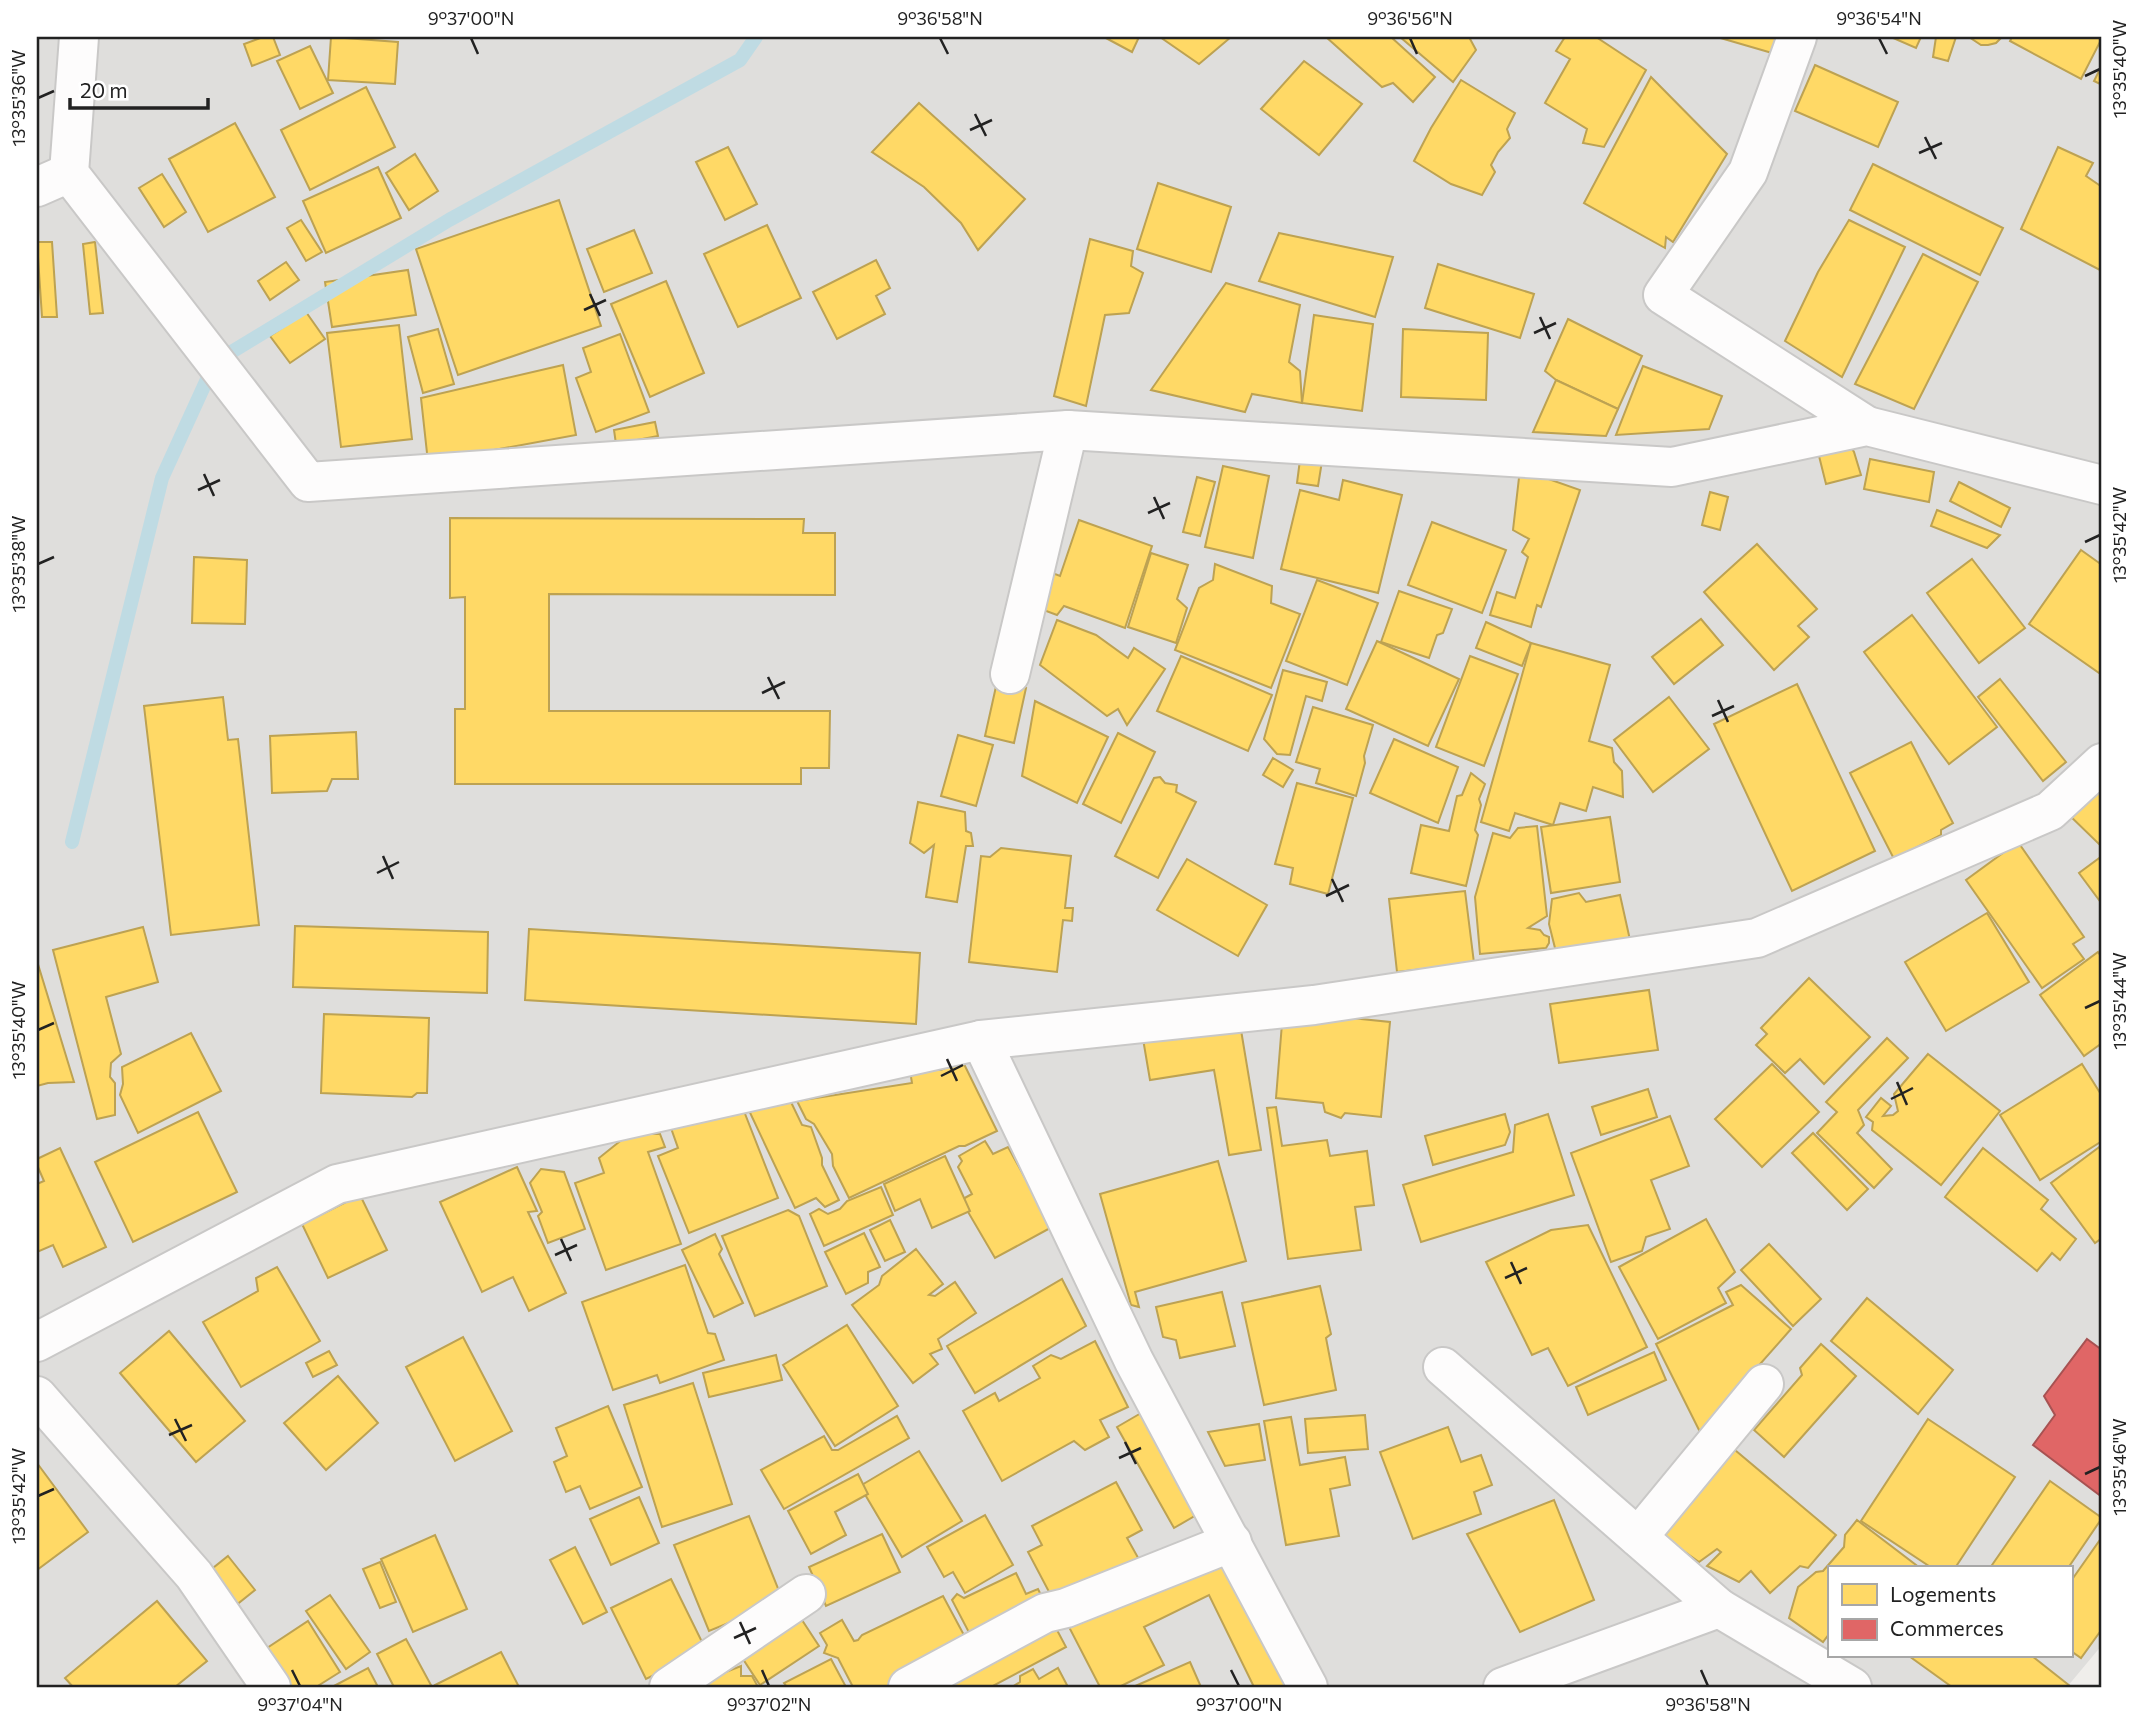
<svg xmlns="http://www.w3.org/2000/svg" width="2139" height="1724" font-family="Commissioner,sans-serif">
  <rect width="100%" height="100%" fill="#f0eeeb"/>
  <path fill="#dfdedc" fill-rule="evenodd" d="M37,37H2102V1645L2067,1687H37ZM1829,1568H2071V1656H1829Z"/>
  <g fill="#ffd966" stroke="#bda252" stroke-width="2">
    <path d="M263,37H273L280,55L252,66L244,44Z"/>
    <path d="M331,37L398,42L395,84L328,80Z"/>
    <path d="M1104,37H1139L1132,52Z"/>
    <path d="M1160,37H1231L1199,64Z"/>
    <path d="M1326,37H1391L1435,77L1413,102L1393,83L1382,87Z"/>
    <path d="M1400,37H1469L1476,50L1453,82Z"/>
    <path d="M1565,37H1596L1646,70L1604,147L1583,143L1587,129L1545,103L1570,59L1556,51Z"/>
    <path d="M1717,37H1777L1772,53Z"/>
    <path d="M1891,37H1921L1916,48Z"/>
    <path d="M1936,37H1956L1948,61L1933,57Z"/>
    <path d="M1969,37H2002L1996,43L1988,45H1981Z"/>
    <path d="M2012,37H2102V38L2081,79L2010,41Z"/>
    <path d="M310,46L333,93L300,109L277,61Z"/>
    <path d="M1304,61L1362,104L1319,155L1261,109Z"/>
    <path d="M1815,65L1898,102L1878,147L1795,111Z"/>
    <path d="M2102,65V85L2094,81Z"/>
    <path d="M1651,77L1727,154L1673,242L1666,237L1665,248L1584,203Z"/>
    <path d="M1461,80L1515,113L1507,129L1510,138L1498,152L1491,165L1495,172L1482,195L1451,184L1414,161L1431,128Z"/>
    <path d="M366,87L395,147L310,190L281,130Z"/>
    <path d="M919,103L1025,199L978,250L961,223L924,187L872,152Z"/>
    <path d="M235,123L275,197L208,232L169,159Z"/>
    <path d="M728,147L757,204L725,220L696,162Z"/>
    <path d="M2058,147L2093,163L2086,176L2102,187V271L2021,229Z"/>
    <path d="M415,154L438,191L409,210L386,173Z"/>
    <path d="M1873,164L2003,228L1980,275L1850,210Z"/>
    <path d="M378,167L401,218L326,253L303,201Z"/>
    <path d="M162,174L186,212L164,227L139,188Z"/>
    <path d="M1158,183L1231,207L1211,272L1137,249Z"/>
    <path d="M559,200L601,326L458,375L416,249Z"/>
    <path d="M301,220L322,252L306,261L287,228Z"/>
    <path d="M1849,220L1905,247L1842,377L1785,341L1818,272Z"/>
    <path d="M767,225L801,298L738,327L704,254Z"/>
    <path d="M634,230L652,273L604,292L587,249Z"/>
    <path d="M1279,233L1393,257L1375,317L1259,281Z"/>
    <path d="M1090,239L1133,251L1131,266L1143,273L1129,313L1105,315L1086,406L1054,396Z"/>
    <path d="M37,242H52L57,317H42Z"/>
    <path d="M95,242L103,313L90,314L83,244Z"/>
    <path d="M1923,254L1978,282L1914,409L1855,384Z"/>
    <path d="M876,260L890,288L876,296L885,314L837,339L813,292Z"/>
    <path d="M286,262L299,280L270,300L258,281Z"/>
    <path d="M1438,264L1534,294L1520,338L1425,308Z"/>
    <path d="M408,270L416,315L332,327L325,282Z"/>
    <path d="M666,281L704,373L650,397L611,304Z"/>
    <path d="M1226,283L1300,305L1289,362L1300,371L1302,403L1252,394L1245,412L1151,390Z"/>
    <path d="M306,312L325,339L290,363L270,336Z"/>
    <path d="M1314,315L1373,324L1362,411L1302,403Z"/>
    <path d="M1568,319L1642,356L1618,409L1556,380L1545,371Z"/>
    <path d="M399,325L412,439L341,447L327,333Z"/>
    <path d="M438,329L454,384L423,393L408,337Z"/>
    <path d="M1403,329L1488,333L1486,400L1401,397Z"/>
    <path d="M620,334L649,412L596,432L576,378L591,372L583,348Z"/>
    <path d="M563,365L576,435L428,462L421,398Z"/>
    <path d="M1643,366L1722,396L1709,429L1616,435Z"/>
    <path d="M1556,380L1618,409L1606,436L1533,432Z"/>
    <path d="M655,422L658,436L616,444L614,430Z"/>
    <path d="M1849,444L1854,452L1861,475L1826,484L1818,452Z"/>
    <path d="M1301,452L1323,455L1318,486L1297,483Z"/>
    <path d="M1870,459L1934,472L1929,502L1864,489Z"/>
    <path d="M1223,466L1269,476L1253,558L1205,547Z"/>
    <path d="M1520,469L1580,490L1541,607L1537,605L1531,627L1490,615L1497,592L1515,598L1528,557L1522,552L1529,539L1513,530Z"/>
    <path d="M1197,477L1215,482L1200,536L1183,532Z"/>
    <path d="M1343,480L1402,495L1378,593L1281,569L1300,490L1339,500Z"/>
    <path d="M1959,482L2010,508L2001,527L1950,501Z"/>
    <path d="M1710,492L1728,497L1720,530L1702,525Z"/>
    <path d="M1937,510L2000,535L1987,548L1931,526Z"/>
    <path d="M450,518L804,519L803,533H835V595L549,594V711H830L829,768H801V784H455V709H465V597L450,598Z"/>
    <path d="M1079,520L1152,546L1125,628L1064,606L1057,615L1038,608L1050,572L1060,576Z"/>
    <path d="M1432,522L1506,550L1482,613L1408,585Z"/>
    <path d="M1757,544L1817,609L1798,626L1809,637L1774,670L1704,592Z"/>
    <path d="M2081,550L2102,565V675L2029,624Z"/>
    <path d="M1151,553L1188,565L1177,599L1187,608L1176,643L1128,627Z"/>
    <path d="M194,557L247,560L245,624L192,623Z"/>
    <path d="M1972,559L2025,628L1979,663L1927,593Z"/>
    <path d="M1215,564L1272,586L1271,603L1300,614L1271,688L1175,650L1199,588L1213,580Z"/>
    <path d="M1317,580L1378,603L1347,685L1286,661Z"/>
    <path d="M1399,591L1452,609L1443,633L1437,635L1429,658L1381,642Z"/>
    <path d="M1912,615L1997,727L1949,764L1864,652Z"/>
    <path d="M1701,619L1723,645L1674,684L1652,657Z"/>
    <path d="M1057,620L1096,635L1128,658L1134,648L1165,669L1127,725L1118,709L1107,716L1040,665Z"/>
    <path d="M1486,622L1531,643L1522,666L1476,648Z"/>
    <path d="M1377,641L1459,679L1428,746L1346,709Z"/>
    <path d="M1531,643L1610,665L1589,741L1612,748L1614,762L1622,771L1623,797L1593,787L1586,811L1560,803L1553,825L1515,813L1509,831L1481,822Z"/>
    <path d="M1181,656L1272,695L1248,751L1157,711Z"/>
    <path d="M1470,656L1518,674L1484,766L1436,747Z"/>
    <path d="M1283,670L1327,682L1322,701L1306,696L1290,755L1277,754L1264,739Z"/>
    <path d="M2000,679L2066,762L2043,781L1978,697Z"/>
    <path d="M997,682L1026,688L1014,743L985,736Z"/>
    <path d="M1797,684L1875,851L1792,891L1714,724Z"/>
    <path d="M223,697L228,740L238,739L259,925L171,935L144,706Z"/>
    <path d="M1669,697L1709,749L1653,792L1614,740Z"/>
    <path d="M1035,701L1108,737L1077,803L1022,776Z"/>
    <path d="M1313,707L1373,725L1364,756L1365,763L1356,796L1316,783L1320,769L1296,762Z"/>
    <path d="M356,732L358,779H332L327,791L272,793L270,736Z"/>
    <path d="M1118,733L1155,752L1121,823L1083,804Z"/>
    <path d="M958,735L993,745L976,806L941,796Z"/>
    <path d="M1394,739L1458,767L1438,823L1370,793Z"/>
    <path d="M1911,742L1953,823L1941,830V835L1894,859L1850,773Z"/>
    <path d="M1273,758L1293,770L1283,787L1263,775Z"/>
    <path d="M1471,773L1485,784L1479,799L1481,805L1475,830L1478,835L1466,886L1411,873L1421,825L1449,831L1457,796L1462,795Z"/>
    <path d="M2102,775V847L2066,812Z"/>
    <path d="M1160,777L1165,783L1177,785L1176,792L1196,802L1158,878L1115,856L1154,778Z"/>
    <path d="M1297,783L1353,798L1328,894L1290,884L1293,868L1275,864Z"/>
    <path d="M918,802L965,812L966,831L971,833L973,846H966L957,902L926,897L934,845L924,853L910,843Z"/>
    <path d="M1610,817L1620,882L1551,893L1541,827Z"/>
    <path d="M1537,826L1547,916L1528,928L1540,930L1544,935L1549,937V943L1546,948L1480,954L1475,897L1493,833L1510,838L1518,828Z"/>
    <path d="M2018,842L2084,937L2073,944L2084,959L2042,988L1966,880Z"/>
    <path d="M1001,848L1071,856L1065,908H1073L1072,921L1063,920L1057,972L969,962L981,856L990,857Z"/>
    <path d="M2102,856V904L2079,873Z"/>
    <path d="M1187,859L1267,905L1238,956L1157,910Z"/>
    <path d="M1465,891L1474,963L1397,972L1389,899Z"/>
    <path d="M1579,893L1586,902L1620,895L1630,940L1557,956L1549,924L1552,899Z"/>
    <path d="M1987,913L2029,982L1946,1031L1905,962Z"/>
    <path d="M295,926L488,932L487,993L293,987Z"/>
    <path d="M143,927L158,982L106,997L121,1054L111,1063L110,1077L115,1083V1115L97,1119L53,950Z"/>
    <path d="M529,929L920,953L916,1024L525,1000Z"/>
    <path d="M2098,952L2102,958V1043L2084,1056L2040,995Z"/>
    <path d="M37,961L74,1082L48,1083L37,1086Z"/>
    <path d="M1809,978L1870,1037L1824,1084L1800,1059L1785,1073L1756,1045L1767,1034L1761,1028Z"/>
    <path d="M1649,990L1658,1050L1559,1063L1550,1004Z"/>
    <path d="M1283,1011L1390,1022L1381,1117L1345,1113L1341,1118L1325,1112L1323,1103L1276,1098Z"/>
    <path d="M324,1014L429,1018L427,1093H417L412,1097L321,1093Z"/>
    <path d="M1239,1018L1261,1150L1229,1155L1214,1070L1150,1080L1142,1033Z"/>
    <path d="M191,1033L221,1091L138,1133L120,1095L123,1084L122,1067Z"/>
    <path d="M1887,1038L1908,1058L1858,1110L1864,1125L1857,1133L1892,1169L1874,1188L1817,1133L1837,1112L1826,1102Z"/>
    <path d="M1928,1054L2000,1111L1941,1185L1872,1130L1873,1122L1866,1117L1881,1098L1891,1106L1883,1116L1893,1115L1898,1111L1894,1094Z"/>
    <path d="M962,1060L997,1131L965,1146H959L849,1198L833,1166L832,1154L814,1124L806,1119L797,1101L912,1083L910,1071L917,1067L941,1070Z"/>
    <path d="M1772,1064L1819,1112L1762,1167L1715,1119Z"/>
    <path d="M2082,1064L2102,1096V1141L2040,1180L2000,1115Z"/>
    <path d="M1648,1089L1657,1117L1601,1135L1592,1107Z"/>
    <path d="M789,1098L802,1125L811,1127L822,1158V1165L839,1200L825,1207L816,1198L795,1208L745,1102Z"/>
    <path d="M740,1101L778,1198L689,1233L658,1156L678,1148L671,1128Z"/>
    <path d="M1276,1107L1282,1146L1327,1140L1330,1156L1367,1151L1374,1205L1355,1207L1361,1250L1288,1259L1267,1108Z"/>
    <path d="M198,1112L237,1192L133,1242L95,1162Z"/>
    <path d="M1505,1114L1510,1132L1505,1145L1433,1165L1425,1136Z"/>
    <path d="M1548,1114L1574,1195L1421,1242L1403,1185L1513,1152L1515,1125Z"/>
    <path d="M1670,1116L1689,1166L1651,1180L1670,1229L1646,1237L1642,1251L1611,1262L1571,1153Z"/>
    <path d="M1813,1133L1868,1189L1847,1210L1792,1153Z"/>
    <path d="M629,1134H660L665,1147L648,1152L681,1244L606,1270L575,1183L604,1173L599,1158Z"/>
    <path d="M985,1141L993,1154L1008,1147L1052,1227L995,1258L961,1200L972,1194L958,1167L962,1161L959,1156Z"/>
    <path d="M2102,1145V1238L2095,1243L2051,1183Z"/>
    <path d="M60,1148L106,1247L63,1267L53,1245L37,1252V1184L44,1181L37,1165V1159Z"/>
    <path d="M1983,1148L2048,1200L2041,1209L2076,1239L2060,1260L2052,1253L2037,1271L1945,1197Z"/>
    <path d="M945,1156L970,1211L932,1228L920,1199L895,1211L884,1184Z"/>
    <path d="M1218,1161L1246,1261L1135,1292L1139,1307L1131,1305L1100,1194Z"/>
    <path d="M517,1167L537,1211L528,1212L566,1293L529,1311L513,1277L482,1292L440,1202Z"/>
    <path d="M541,1169L564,1172L585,1229L548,1243L538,1216L542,1212L530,1183Z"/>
    <path d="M881,1187L893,1215L824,1246L810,1214L819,1209L828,1214L840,1209L847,1201Z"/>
    <path d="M360,1195L387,1250L328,1278L302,1224Z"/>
    <path d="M788,1210L799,1216L827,1286L755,1316L722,1236Z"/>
    <path d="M1706,1219L1735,1272L1718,1288L1726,1303L1658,1339L1619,1267Z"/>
    <path d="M890,1220L905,1252L885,1261L870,1230Z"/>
    <path d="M1588,1225L1647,1347L1568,1386L1548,1348L1532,1355L1486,1262L1551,1230Z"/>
    <path d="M864,1233L880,1267L868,1272V1283L846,1294L825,1252Z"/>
    <path d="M715,1234L722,1249L719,1254L743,1303L714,1317L682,1250Z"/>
    <path d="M1769,1244L1821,1299L1793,1326L1741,1270Z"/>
    <path d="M916,1249L943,1284L929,1295L935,1296L955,1282L976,1313L938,1339L942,1349L930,1354L938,1364L913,1383L852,1305L879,1285L882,1276Z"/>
    <path d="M685,1265L708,1333L715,1334L724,1360L660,1383L657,1375L613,1390L582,1302Z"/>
    <path d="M277,1267L320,1341L241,1387L203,1322L258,1291L256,1278Z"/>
    <path d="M1062,1279L1086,1326L975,1393L947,1346Z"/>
    <path d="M1741,1285L1791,1329L1700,1432L1656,1344L1733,1305L1726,1292Z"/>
    <path d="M1320,1286L1331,1334L1326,1338L1336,1390L1264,1405L1242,1303Z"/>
    <path d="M1222,1292L1235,1346L1180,1358L1176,1340L1163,1337L1156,1307Z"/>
    <path d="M1867,1298L1953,1370L1918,1414L1831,1341Z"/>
    <path d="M847,1325L898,1406L835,1446L783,1365Z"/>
    <path d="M169,1331L245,1421L196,1462L120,1373Z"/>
    <path d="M463,1337L512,1431L455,1461L406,1367Z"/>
    <path d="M1095,1341L1128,1407L1100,1420L1109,1437L1085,1450L1074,1441L1002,1481L963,1411L995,1393L999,1401L1040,1378L1033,1366L1051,1355L1061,1359Z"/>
    <path d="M1821,1344L1856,1376L1784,1457L1754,1430L1802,1375L1800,1368Z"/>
    <path d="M329,1351L337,1365L313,1377L306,1363Z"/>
    <path d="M1654,1352L1666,1380L1588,1415L1576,1387Z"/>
    <path d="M776,1355L782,1380L709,1397L703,1373Z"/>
    <path d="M338,1376L378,1423L326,1470L284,1423Z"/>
    <path d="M693,1383L732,1504L662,1527L624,1405Z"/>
    <path d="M608,1406L642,1487L590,1509L580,1486L566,1492L554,1462L567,1456L556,1428Z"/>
    <path d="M1148,1409L1205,1510L1174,1528L1117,1427Z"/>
    <path d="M1365,1415L1368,1449L1308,1453L1305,1419Z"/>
    <path d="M897,1416L909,1438L784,1509L761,1470L824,1436L832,1450H838Z"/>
    <path d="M1291,1417L1300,1465L1345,1457L1350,1485L1330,1489L1339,1536L1286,1545L1264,1421Z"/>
    <path d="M1928,1419L2015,1477L1955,1568H1932L1861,1521Z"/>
    <path d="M1259,1424L1265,1460L1225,1466L1208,1432Z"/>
    <path d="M1448,1427L1461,1462L1481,1455L1492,1485L1474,1492L1481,1514L1413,1539L1380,1452Z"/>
    <path d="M1729,1445L1836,1535L1808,1568L1800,1566L1770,1593L1751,1571L1739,1582L1707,1566L1721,1552L1717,1549L1699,1562L1664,1537Z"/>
    <path d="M919,1451L962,1521L902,1557L860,1486Z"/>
    <path d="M37,1463L88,1532L37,1570Z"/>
    <path d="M858,1474L868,1494L835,1512L846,1535L811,1554L788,1511Z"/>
    <path d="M2050,1481L2102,1518L2068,1568H1990Z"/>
    <path d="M1116,1482L1142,1530L1127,1538L1141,1563L1057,1607L1028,1552L1042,1545L1032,1526Z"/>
    <path d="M639,1497L659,1543L611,1565L590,1519Z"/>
    <path d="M1554,1500L1594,1600L1520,1632L1467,1534Z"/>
    <path d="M985,1515L1013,1565L965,1593L953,1572L944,1577L927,1547Z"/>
    <path d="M749,1516L783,1601L709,1631L674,1545Z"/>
    <path d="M1857,1520L1920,1568H1829V1634L1823,1642L1789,1618L1798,1587L1816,1572L1823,1571L1844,1547L1845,1535Z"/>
    <path d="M882,1534L900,1572L826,1606L809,1567Z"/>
    <path d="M435,1535L467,1609L413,1632L381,1559Z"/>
    <path d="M2102,1537V1629L2081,1658L2071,1651V1581Z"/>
    <path d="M575,1547L607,1612L583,1624L550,1560Z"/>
    <path d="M1227,1550L1295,1687H1254L1209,1595L1144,1627L1164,1665L1119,1687H1100L1069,1627Z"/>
    <path d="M228,1556L255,1590L235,1606L208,1572Z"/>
    <path d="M380,1562L396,1602L380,1608L363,1569Z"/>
    <path d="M1016,1573L1026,1594L1038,1589L1048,1609L975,1644L952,1600L957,1594L964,1598Z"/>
    <path d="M671,1579L706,1650L646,1679L611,1608Z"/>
    <path d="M330,1595L370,1652L346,1669L306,1611Z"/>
    <path d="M943,1596L972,1650L901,1687H853L838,1658L824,1653L827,1645L820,1633L842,1620L854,1641L858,1640L862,1635Z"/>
    <path d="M157,1601L207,1661L175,1687H73L65,1678Z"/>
    <path d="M1049,1615L1066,1647L991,1687H915Z"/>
    <path d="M800,1617L819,1646L760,1685L741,1656Z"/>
    <path d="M308,1621L340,1672L316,1687H284L261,1652Z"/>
    <path d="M406,1639L432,1687H394L377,1654Z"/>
    <path d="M501,1652L519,1687H436L435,1685Z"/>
    <path d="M1909,1656H2032L2070,1686L1952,1687Z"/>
    <path d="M831,1659L846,1687H787L784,1683Z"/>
    <path d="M1190,1662L1201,1687H1133Z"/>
    <path d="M741,1666V1676H752L758,1687H689L715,1670L726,1672Z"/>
    <path d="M368,1668L378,1687H332Z"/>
    <path d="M1058,1668L1068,1687H1012L1020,1682V1676L1033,1669L1039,1679Z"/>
  </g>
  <path fill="#e06666" stroke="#a75252" stroke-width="2" d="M2087,1339L2102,1350V1497L2033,1445L2055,1415L2044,1396Z"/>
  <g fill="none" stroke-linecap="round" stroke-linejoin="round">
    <path stroke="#bfdbe3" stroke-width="14" d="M72,842L162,478L215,362L449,220L740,60L756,37"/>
    <g stroke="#c9c8c7" stroke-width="42">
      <g id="minor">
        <path d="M79,37L69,173L308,482L1068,430L1672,467L1867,426L2102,485"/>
        <path d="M1797,37L1748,172L1663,295L1867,426"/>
        <path d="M37,187L69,173"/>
        <path d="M1010,674L1068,430"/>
        <path d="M981,1040L1134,1361L1308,1687"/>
        <path d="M37,1342L337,1184L981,1040L1314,1005L1757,938L2050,811L2102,763"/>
        <path d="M1443,1367L1719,1608"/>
        <path d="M37,1396L194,1575L271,1687"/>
        <path d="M1638,1537L1764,1384"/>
        <path d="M669,1687L806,1594"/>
        <path d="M908,1687L1045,1613L1066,1608L1232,1542"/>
        <path d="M1503,1687L1719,1608L1852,1687"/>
      </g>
    </g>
    <use href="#minor" stroke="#fdfcfc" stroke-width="38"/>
  </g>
  <path fill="none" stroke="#222" stroke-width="2.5" d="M471,38L478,54M940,38L948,54M1410,38L1417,54M1879,38L1887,54M2085,76L2100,69M38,98L54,91M975,114L986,136M970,130L992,120M1925,137L1936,159M1919,153L1942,143M590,294L600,316M584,310L606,300M1540,317L1550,339M1534,333L1556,323M204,474L214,496M198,490L220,480M1154,497L1164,519M1148,513L1170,503M2085,542L2100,535M38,564L54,557M768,677L779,699M762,693L785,682M1718,700L1728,722M1712,716L1734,706M383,856L393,879M377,873L399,862M1332,879L1343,902M1326,896L1349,885M2085,1008L2100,1001M38,1030L54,1023M947,1059L957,1081M941,1076L963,1065M1897,1082L1907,1105M1891,1099L1913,1088M561,1239L571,1261M555,1255L577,1245M1511,1262L1521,1284M1505,1278L1527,1268M175,1419L186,1441M169,1435L192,1425M1125,1442L1136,1464M1119,1458L1141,1448M2085,1474L2100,1467M38,1496L54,1489M740,1622L750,1644M734,1638L756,1628M292,1670L300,1686M762,1670L769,1686M1231,1670L1239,1686M1701,1670L1708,1686"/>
  <rect width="2139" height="1724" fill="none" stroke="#ffffff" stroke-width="77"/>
  <rect x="1828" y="1566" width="245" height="91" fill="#ffffff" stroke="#a7a7a7" stroke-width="2"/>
  <rect x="1842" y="1584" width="35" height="21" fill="#ffd966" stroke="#a7a7a7" stroke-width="2"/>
  <text x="1890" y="1602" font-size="21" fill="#222222">Logements</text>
  <rect x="1842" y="1619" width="35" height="21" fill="#e06666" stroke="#a7a7a7" stroke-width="2"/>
  <text x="1890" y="1636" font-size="21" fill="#222222">Commerces</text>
  <path d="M70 98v10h138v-10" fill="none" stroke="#222222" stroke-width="3.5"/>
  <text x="80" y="98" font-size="21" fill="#222222" stroke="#ffffff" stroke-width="5" paint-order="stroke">20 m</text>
  <rect x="38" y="38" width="2062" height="1648" fill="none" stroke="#222" stroke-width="2.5"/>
  <g font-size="18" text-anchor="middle" fill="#222">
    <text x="471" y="25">9°37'00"N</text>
    <text x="940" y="25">9°36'58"N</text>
    <text x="1410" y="25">9°36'56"N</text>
    <text x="1879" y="25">9°36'54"N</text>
    <text transform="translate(2120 69) rotate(-90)" y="6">13°35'40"W</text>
    <text transform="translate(19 98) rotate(-90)" y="6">13°35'36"W</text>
    <text transform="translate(2120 535) rotate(-90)" y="6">13°35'42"W</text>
    <text transform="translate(19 564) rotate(-90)" y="6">13°35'38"W</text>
    <text transform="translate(2120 1001) rotate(-90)" y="6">13°35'44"W</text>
    <text transform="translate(19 1030) rotate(-90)" y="6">13°35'40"W</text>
    <text transform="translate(2120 1467) rotate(-90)" y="6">13°35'46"W</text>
    <text transform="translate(19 1496) rotate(-90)" y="6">13°35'42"W</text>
    <text x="300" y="1711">9°37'04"N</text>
    <text x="769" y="1711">9°37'02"N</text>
    <text x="1239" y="1711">9°37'00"N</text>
    <text x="1708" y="1711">9°36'58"N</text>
  </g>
</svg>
